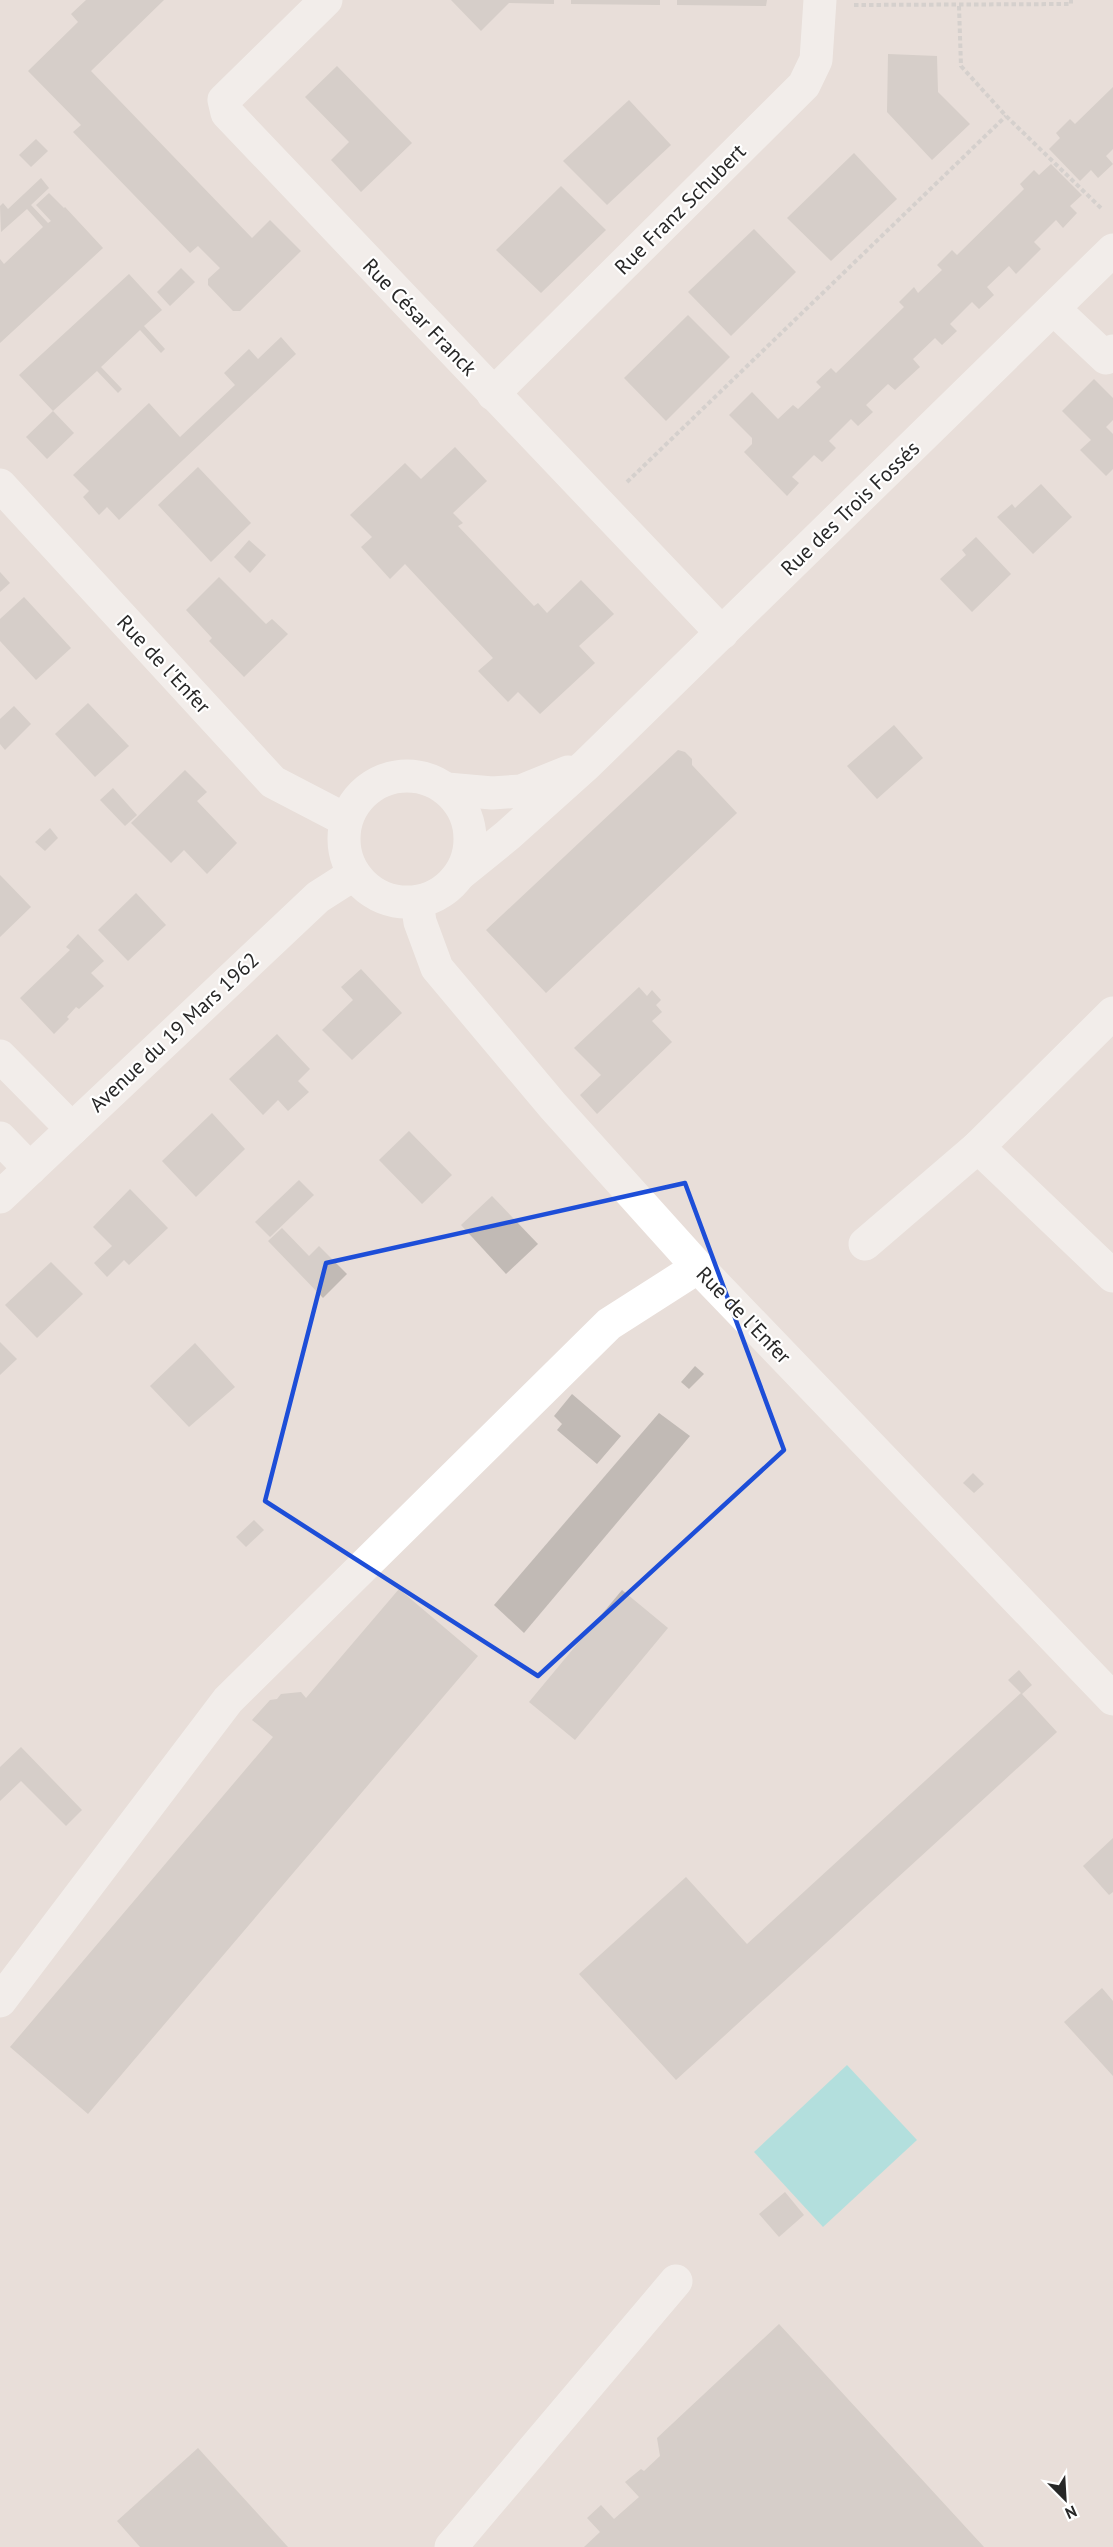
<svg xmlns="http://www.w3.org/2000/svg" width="1113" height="2547" font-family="'PT Sans',sans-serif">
  <rect width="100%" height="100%" fill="#e8ded9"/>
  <path fill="#74e0e3" d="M847,2065L917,2140L823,2227L754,2152Z"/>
  <g fill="#c1bab5">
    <path d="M86,0H164L91,71L252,238L270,220L301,251L240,311H233L208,285V279L220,268L198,246L190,253L132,193L73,132L81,125L28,71L78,22L71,14Z"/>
    <path d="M451,0H554V4L509,3L481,31Z"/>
    <path d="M571,0H660V5L571,4Z"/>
    <path d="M677,0H767L766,6L677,5Z"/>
    <path d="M888,54L937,56L938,92L970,124L932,160L887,112Z"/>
    <path d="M337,66L412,143L361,192L331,160L349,142L305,97Z"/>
    <path d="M1113,87V149L1106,156L1113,164L1098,178L1091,170L1080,181L1049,149L1060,138L1056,133L1070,119L1075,124Z"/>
    <path d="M629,100L671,145L607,205L563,161Z"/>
    <path d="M36,139L48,151L31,167L19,155Z"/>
    <path d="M854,153L897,199L831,261L787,218Z"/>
    <path d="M1051,164L1082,195L1070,206L1077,213L1063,228L1056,220L1034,242L1041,249L1016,274L1009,266L987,287L994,295L979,309L972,302L950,324L957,331L942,345L935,338L913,359L920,367L895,390L888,384L866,405L873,412L858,426L851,419L829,441L836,448L822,462L814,455L792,477L799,483L787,496L744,452L752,444V438L729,415L752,392L778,419L793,405L798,409L821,387L816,382L831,368L836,373L904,307L899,302L914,287L918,293L942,270L937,265L952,250L957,255L1024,189L1020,184L1034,170L1039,175Z"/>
    <path d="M41,178L49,188L31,205L48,223L51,221L36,205L49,193L64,208L65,207L103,248L0,343V259L4,264L43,227L27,209L1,232L0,206L3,203L8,209Z"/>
    <path d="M561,186L606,230L541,293L496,250Z"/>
    <path d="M754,229L796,272L731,336L688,292Z"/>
    <path d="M181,268L195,282L170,306L157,292Z"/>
    <path d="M129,274L162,310L144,326L165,349L161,353L140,330L101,367L122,389L118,393L97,371L53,411L19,375Z"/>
    <path d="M688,315L730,357L666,421L624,378Z"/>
    <path d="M281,337L296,354L119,520L107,507L99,515L83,497L89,491L73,475L149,403L180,437L235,385L224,373L249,349L258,359Z"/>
    <path d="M1094,379L1113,398V420L1106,427L1113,434V469L1106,476L1080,450L1091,440L1062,411Z"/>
    <path d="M53,411L74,433L47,459L26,437Z"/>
    <path d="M455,447L487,481L453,513L463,523L458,526L534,606L538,603L547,613L581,580L614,614L579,646L595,663L540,714L518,692L508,702L478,671L493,658L405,564L390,579L361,547L372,537L350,515L405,463L421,479Z"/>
    <path d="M198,467L251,523L211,562L158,505Z"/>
    <path d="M1041,484L1072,517L1033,554L997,517L1012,504L1015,508Z"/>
    <path d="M976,537L1011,574L972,612L940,579L966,555L962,550Z"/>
    <path d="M249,540L266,555L250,573L234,557Z"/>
    <path d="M0,572L10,583L0,592Z"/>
    <path d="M219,577L266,624L272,619L288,634L244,677L209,641L212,638L186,610Z"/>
    <path d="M24,597L71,648L36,680L0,641V619Z"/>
    <path d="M88,703L129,746L95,777L55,734Z"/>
    <path d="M14,706L31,724L5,750L0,744V719Z"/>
    <path d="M894,725L923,758L877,799L847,766Z"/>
    <path d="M678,750L685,752L692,759V765L737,813L546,993L486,930Z"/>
    <path d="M185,770L207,792L197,801L237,843L207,874L184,850L171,863L131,823Z"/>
    <path d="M113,788L137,815L125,826L100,800Z"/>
    <path d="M50,828L58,838L45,851L35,842Z"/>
    <path d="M0,875L31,907L0,937Z"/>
    <path d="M136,893L166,925L128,961L98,930Z"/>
    <path d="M78,934L104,961L91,973L104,986L79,1009L76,1007L67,1017L69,1019L54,1034L20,998L70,950L66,947Z"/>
    <path d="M361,969L402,1013L352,1060L322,1030L353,1000L341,987Z"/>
    <path d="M639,987L647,996L652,990L661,1000L656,1005L662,1012L652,1021L672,1042L597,1114L580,1095L601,1075L574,1048Z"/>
    <path d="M277,1034L310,1069L298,1081L309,1092L288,1111L278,1100L263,1115L229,1079Z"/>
    <path d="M212,1113L245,1149L196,1197L162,1161Z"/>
    <path d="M409,1131L452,1175L422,1204L379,1160Z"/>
    <path d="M299,1180L314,1195L270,1237L255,1222Z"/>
    <path d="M130,1189L168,1228L129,1265L124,1260L107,1277L94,1263L112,1246L93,1227Z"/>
    <path d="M492,1196L538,1244L506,1274L461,1225Z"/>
    <path d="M282,1228L309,1256L319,1246L347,1274L323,1298L268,1241Z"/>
    <path d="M51,1262L83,1294L37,1338L5,1305Z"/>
    <path d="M0,1342L17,1359L0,1375Z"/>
    <path d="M195,1343L235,1387L189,1427L150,1386Z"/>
    <path d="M695,1366L704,1374L689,1389L681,1382Z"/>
    <path d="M572,1394L621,1436L597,1464L557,1430L562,1424L554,1416Z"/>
    <path d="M659,1413L690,1436L524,1633L494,1605Z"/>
    <path d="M973,1473L984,1484L974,1493L963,1483Z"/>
    <path d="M254,1520L264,1530L246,1547L236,1537Z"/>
    <path d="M399,1589L478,1656L88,2114L10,2047L273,1737L252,1720L270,1700L277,1699L281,1694L301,1692L306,1698Z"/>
    <path d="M622,1590L668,1628L575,1740L529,1702Z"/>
    <path d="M1019,1670L1032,1685L1022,1694L1057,1732L676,2080L579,1974L686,1877L747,1944L1021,1693L1008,1680Z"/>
    <path d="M21,1747L82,1810L66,1826L21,1781L0,1801V1767Z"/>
    <path d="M1113,1838V1892L1109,1895L1083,1866Z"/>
    <path d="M1102,1988L1113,2001V2076L1064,2022Z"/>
    <path d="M785,2192L804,2215L779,2237L759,2214Z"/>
    <path d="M779,2324L984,2547H584L600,2532L587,2518L601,2505L614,2519L639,2497L625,2482L641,2469L644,2471L660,2456L657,2438Z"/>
    <path d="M198,2448L288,2547H140L117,2521Z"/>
  </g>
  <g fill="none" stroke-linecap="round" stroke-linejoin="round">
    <g stroke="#bebebe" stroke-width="4" stroke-dasharray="4.5 3" stroke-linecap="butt">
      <path d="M854,5L1071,4V0"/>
      <path d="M959,6L961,66L1006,116L1103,210"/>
      <path d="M627,482L1006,116"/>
    </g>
    <g stroke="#fff" stroke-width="33">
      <path d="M326,0L224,100L227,113L722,633"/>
      <path d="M1055,310L1106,358L1113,351"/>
      <path d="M493,394L804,85L816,60L820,0"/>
      <path d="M0,485L273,782L346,820"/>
      <circle cx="407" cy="839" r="63"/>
      <path d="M447,789L492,793L521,791L568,772"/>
      <path d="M460,874L508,835L586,765L1113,250"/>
      <path d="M417,902L420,922L437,968L553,1106L698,1267L1113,1699"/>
      <path d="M1113,1013L978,1147L1113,1276"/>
      <path d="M0,1056L72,1129"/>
      <path d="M0,1138L30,1169"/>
      <path d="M0,1197L318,897L354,874"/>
      <path d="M865,1244L978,1147"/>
      <path d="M0,2001L228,1700L609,1324L698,1267"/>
      <path d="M451,2547L676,2281"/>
    </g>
  </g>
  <path d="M0 0H1113V2547H0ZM685,1183L784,1450L538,1676L265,1501L326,1263Z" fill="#e8ded9" fill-opacity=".55" fill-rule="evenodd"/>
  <path fill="none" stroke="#1d4ed8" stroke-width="4.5" stroke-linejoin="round" d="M685,1183L784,1450L538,1676L265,1501L326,1263Z"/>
  <g text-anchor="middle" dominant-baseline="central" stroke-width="4.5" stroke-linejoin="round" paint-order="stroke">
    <g font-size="21" fill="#272727" stroke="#fff">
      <text transform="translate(680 209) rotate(-45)">Rue Franz Schubert</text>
      <text transform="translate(420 317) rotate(46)">Rue César Franck</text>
      <text transform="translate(850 508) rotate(-44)">Rue des Trois Fossés</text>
      <text transform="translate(164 664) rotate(47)">Rue de l'Enfer</text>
      <text transform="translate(174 1032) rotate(-43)">Avenue du 19 Mars 1962</text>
      <text transform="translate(744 1315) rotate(46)">Rue de l'Enfer</text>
    </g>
  </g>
  <g transform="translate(1065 2499) rotate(156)" stroke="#ffffff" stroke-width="4.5" paint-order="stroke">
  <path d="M0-4.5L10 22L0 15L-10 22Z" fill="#272727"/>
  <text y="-9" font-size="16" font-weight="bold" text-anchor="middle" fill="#272727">N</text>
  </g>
</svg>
